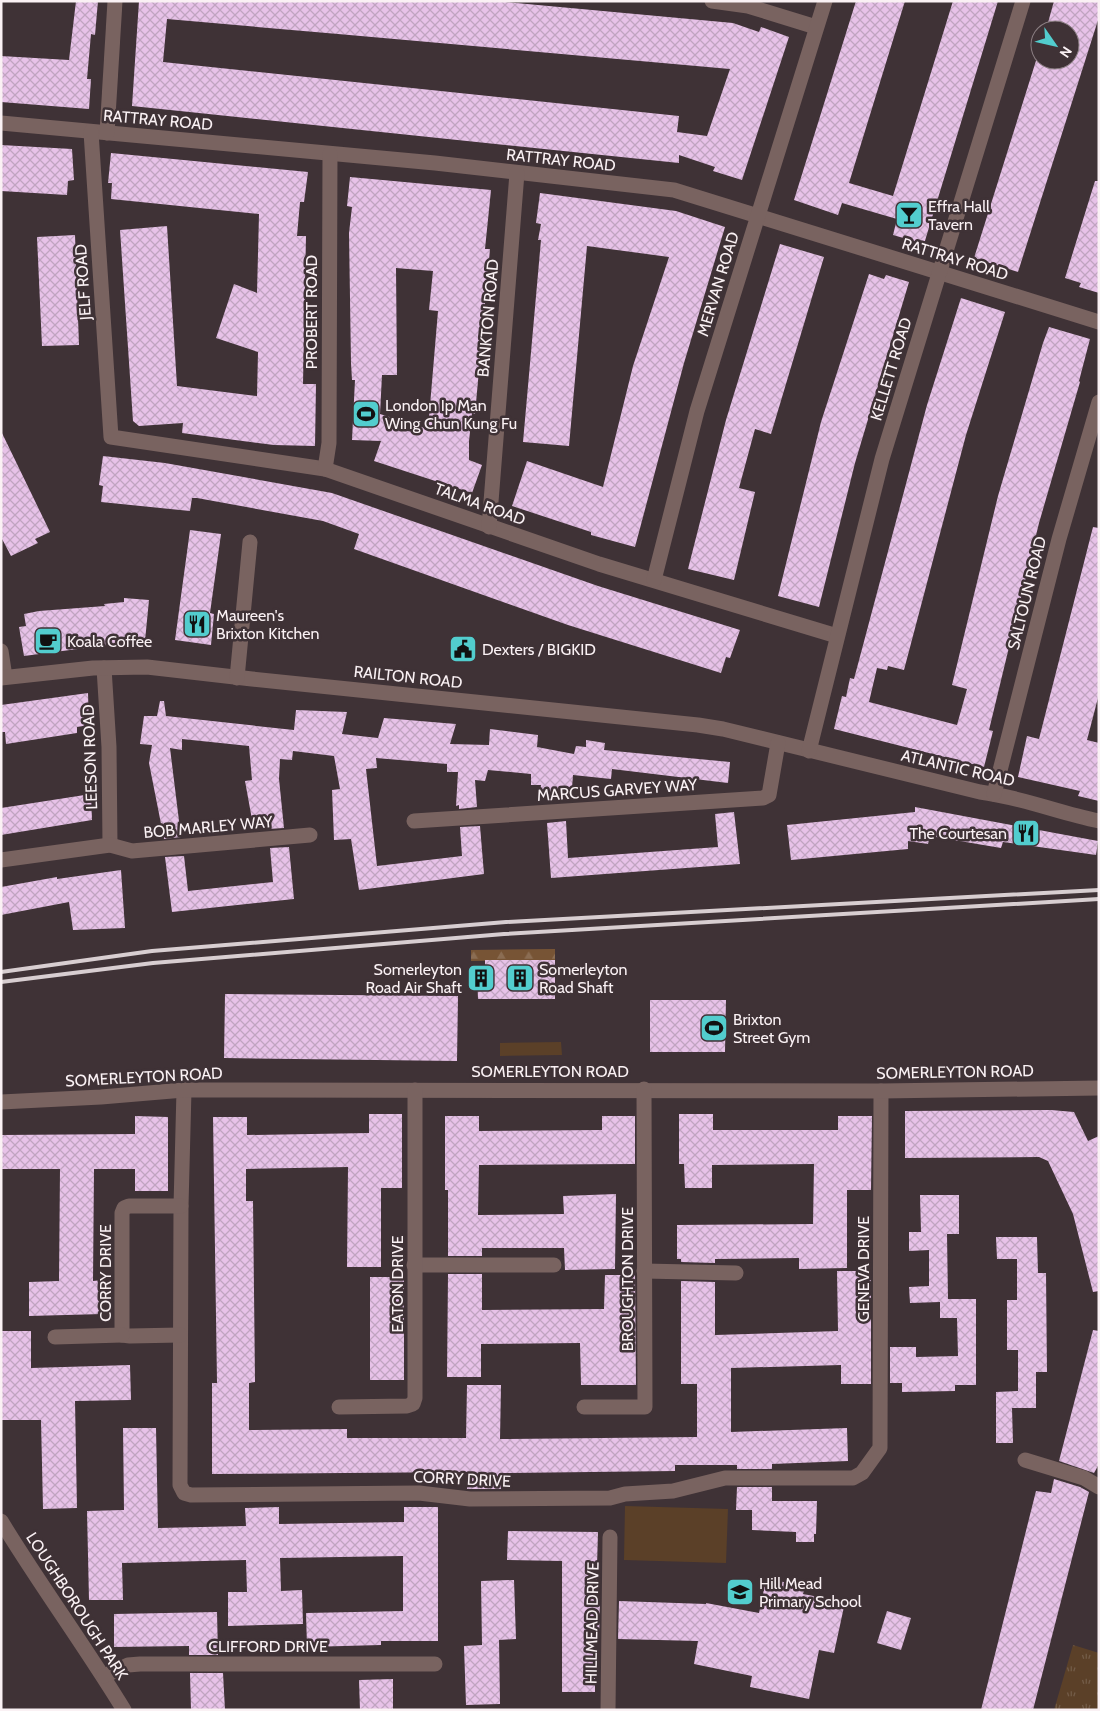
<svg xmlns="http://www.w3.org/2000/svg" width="1100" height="1711" font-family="Cabin,sans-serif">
  <defs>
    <pattern id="forest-firs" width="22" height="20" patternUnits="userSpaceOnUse" patternTransform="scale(1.25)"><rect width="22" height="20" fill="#775435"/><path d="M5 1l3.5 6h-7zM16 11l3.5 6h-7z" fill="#8b6d53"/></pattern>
    <pattern id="park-tufts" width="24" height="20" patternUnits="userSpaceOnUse" patternTransform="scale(1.25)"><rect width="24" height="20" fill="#5b4028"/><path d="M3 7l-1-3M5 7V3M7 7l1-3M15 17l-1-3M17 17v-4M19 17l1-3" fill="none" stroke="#735c48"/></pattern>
    <pattern id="building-cross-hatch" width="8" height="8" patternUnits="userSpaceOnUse" patternTransform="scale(1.25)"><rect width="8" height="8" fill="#e7c2e8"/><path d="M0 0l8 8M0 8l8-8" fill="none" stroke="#c0a4c0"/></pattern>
  </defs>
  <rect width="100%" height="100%" fill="#3f3236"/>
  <g fill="#5b4028">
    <path d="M561,1042L562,1055L500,1056V1043Z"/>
    <path d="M625,1506L728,1509L726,1563L624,1560Z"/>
  </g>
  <path fill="url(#forest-firs)" d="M555,949V960L471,961V950Z"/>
  <path fill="url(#park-tufts)" d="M1073,1645L1099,1653V1710H1054Z"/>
  <g fill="url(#building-cross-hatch)" fill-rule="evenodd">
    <path d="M76,1H98L95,35L91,34L87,79H91L89,109L1,102V56L69,60Z"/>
    <path d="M139,1H495L733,23L759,32L761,27L789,37L742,180L713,171L715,167L679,155V163L132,106ZM167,19L338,34L730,69L707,136L677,132L679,116L163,62Z"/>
    <path d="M856,1H905L849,183L893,196L953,1H998L924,244L893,235L897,219L842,203L838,215L794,200Z"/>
    <path d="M1054,1H1099V17L1018,272L974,258L1040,48V60H1070V30H1046Z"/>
    <path d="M1,145L72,149L74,180L68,181L67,195L1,191Z"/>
    <path d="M111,153L308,172L304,202H300L297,236H306L303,384H316L315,446L274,445L182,433L183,423L139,426L133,421L120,230L167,226L177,386L257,396L258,352L216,338L234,284L257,293L259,214L111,199L112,183H108Z"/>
    <path d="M350,177L491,190L485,249H490L475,414L472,413L469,441V460L482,465L472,493L374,461L381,441L352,440L355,380H352L351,363L349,233L352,207L347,206ZM396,268L433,271L429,310L438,311L428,429L409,423H396V419L380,414L382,375H397Z"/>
    <path d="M1095,181H1099V293L1079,287L1081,283L1065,278Z"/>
    <path d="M540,193L676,211L725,227L684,363L635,547L591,535V532L512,506L527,461L603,487L633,366L669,257L587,246L569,446L523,442L541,240H538L541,224L536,223Z"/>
    <path d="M75,235L79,345L42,346L37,237Z"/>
    <path d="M780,244L824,257L771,434L755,429L739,488L755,492L734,580L688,569L726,420Z"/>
    <path d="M869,274L884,279L886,275L909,282L855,463L819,607L778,596L821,422Z"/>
    <path d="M961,298L1005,312L966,435L904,670L888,666L887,670L877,668L869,702L957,725L967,689L952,685L998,496L1043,343L1049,327L1090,339L1079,381L1080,382L1039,523L989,730L993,731L984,767L834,729L842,696L846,697L850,678L854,679L927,405Z"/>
    <path d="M1,431L50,532L35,539L38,543L11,556L1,537Z"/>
    <path d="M103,456L165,463L332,493L598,586L740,630L730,658L726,657L721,673L568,625L354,549L359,534L323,521L197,498H192L190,511L101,502L103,486L99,485Z"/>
    <path d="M1093,527L1099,528V694L1087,740L1099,743V801L1078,796L1080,791L1018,777L1027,736L1039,739Z"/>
    <path d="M190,530L221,534L210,613L214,614L211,645L175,640Z"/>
    <path d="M124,598L149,600L145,641L117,638L116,644L24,656L19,627L26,626L24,614L39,611L105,606L104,604L124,602Z"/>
    <path d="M88,693L89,725L77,727V733L6,744L5,732H1V705Z"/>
    <path d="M160,701H164L166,716L294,730L296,710L347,712L342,734L378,738L384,718L456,724L450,744L489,745L490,729L538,735L537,747L574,754L576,746L586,747V740L605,743L604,750L730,762L728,783L612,769L611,779L573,775L572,788H560V793L540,792L541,785H531V774L488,770L485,781L475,780L477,807L459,809V805L456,806L458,772H447V764L376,758L377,768L366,769L377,866L462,856L460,827L480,826L484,874L359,890L351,839L334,840L332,790L340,789L334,756L293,751L292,760L280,759L279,779L284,828L268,829L267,823L253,825L245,781L252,780L249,746L182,739V750L170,748L181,837L164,839L149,763L152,745L140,744L144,716H157Z"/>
    <path d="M91,794L92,820L1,835V808Z"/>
    <path d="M915,807L1098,841L1096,855L1003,842L1001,848L930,836L928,844L908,841V849L791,860L787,825L915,812Z"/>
    <path d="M734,812L740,864L551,878L547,823L566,821L568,858L718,847L715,814Z"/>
    <path d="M289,847L294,899L172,912L165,857L184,856L188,891L273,882L270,848Z"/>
    <path d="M121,870L125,928L73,930L69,902L1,915V887L57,877V879Z"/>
    <path d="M485,960H555V999H478L477,973H485Z"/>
    <path d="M225,994L458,996L457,1061L224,1058Z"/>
    <path d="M650,1000H726L725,1052H650Z"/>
    <path d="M1051,1110L1074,1112L1088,1141L1099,1136V1291L1093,1292L1073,1214L1048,1161L1039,1157L905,1158V1111Z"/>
    <path d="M369,1114H402V1188H381V1267H347L348,1167L246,1169V1201H253L255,1382L249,1383V1430L347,1429V1438H466L467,1385H501L500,1439L697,1437V1384H681V1281L715,1282V1335L838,1331L837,1271H871V1384H841V1365L731,1368V1432L847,1428L848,1461L772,1464V1469H737V1465H675V1471L502,1473L501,1489H467V1472L212,1474V1383H217L213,1117H247V1135L369,1133Z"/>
    <path d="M679,1114H713V1130H838V1116H872L871,1190H847V1268L799,1269V1258L715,1259V1263L681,1262V1259H677V1225L813,1224L814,1164L712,1165V1188H685L684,1164H679Z"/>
    <path d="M135,1116L168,1117V1191H135V1169H94L93,1281L103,1280V1314L29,1316V1282L59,1281L60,1169H1V1135L135,1134Z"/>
    <path d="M445,1116H479V1131L602,1130V1116H635V1164L479,1165L478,1215L564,1214L563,1196L616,1194L615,1269L565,1270L564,1248H482V1256H448V1190H445Z"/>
    <path d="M920,1195H959V1234H947L948,1299H976V1385H955V1391L902,1392V1383H890V1347H916V1357L958,1356L957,1318H940V1302L910,1303L909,1287L929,1286V1250L909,1251V1232H921Z"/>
    <path d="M996,1237H1037L1038,1273H1046L1047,1372H1036V1408H1012L1013,1443H996V1392L1018,1391V1350H1007V1300H1017V1259H997Z"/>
    <path d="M448,1274H482V1310L604,1309L605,1275H635L636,1385H581L580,1343L481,1344V1377H447Z"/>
    <rect x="370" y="1277" width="34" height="103"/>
    <path d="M1093,1330L1099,1331V1464L1094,1473L1059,1461Z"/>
    <path d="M1,1331H31V1368L130,1365L131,1400L75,1401L77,1508L43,1509L41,1420H1Z"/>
    <path d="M123,1428H156L158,1528L246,1526L245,1508L279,1507V1524L404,1522V1507H438V1641H381V1645L307,1647L306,1613L403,1611V1556L280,1558L281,1591L302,1590L303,1624L228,1626V1592H247L246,1560L122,1563L123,1600H89L87,1511L124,1510Z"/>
    <path d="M1054,1479L1080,1487L1089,1492L1033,1710H981L1036,1491L1051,1493Z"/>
    <path d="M737,1487H772V1501H817L816,1534H814V1542H796V1532L752,1530V1510H736Z"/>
    <path d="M508,1531L598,1532L596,1600L600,1601L599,1638H595V1692H562V1561L507,1560Z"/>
    <path d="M514,1580L516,1639L499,1640L500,1704L466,1705L464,1646L482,1645L481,1581Z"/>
    <path d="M778,1581L805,1586L803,1594L845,1602L834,1653L819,1650L809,1699L750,1687L752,1676L694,1664L698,1641L618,1639L619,1601L706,1604V1603L759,1613L765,1584L777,1587Z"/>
    <path d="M887,1611L911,1618L901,1650L877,1643Z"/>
    <path d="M217,1612L218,1655H189V1646L114,1647V1614Z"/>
    <path d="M190,1673H223L225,1710H191Z"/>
    <path d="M393,1679V1710H360L359,1680Z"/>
  </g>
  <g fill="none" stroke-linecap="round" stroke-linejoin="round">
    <g stroke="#796360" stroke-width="15">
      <path d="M712,1L748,6L816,27"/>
      <path d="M1,123L435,163L674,190L1099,322"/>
      <path d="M91,132L111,437L325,469L599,564L837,636"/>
      <path d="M107,133L115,1"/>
      <path d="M325,469L329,443L330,154"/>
      <path d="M489,527L517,173"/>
      <path d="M654,580L697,411L825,1"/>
      <path d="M1,651L5,677"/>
      <path d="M104,668L109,747L110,845"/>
      <path d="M1,678L93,668L147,667L252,679L698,725L723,729L980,792C1021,797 1059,813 1099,821"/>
      <path d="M237,678L250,542"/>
      <path d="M809,751L882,459L1023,1"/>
      <path d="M994,794L1059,539L1099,402"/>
      <path d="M414,821L763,798L769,795L778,743"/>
      <path d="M1,860L110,845L132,851L310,835"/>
      <path d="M184,1090L181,1206L180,1485L184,1493L191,1495L419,1493L470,1499L610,1498L625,1494L673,1491L725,1478H853L862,1473L880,1448L881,1091"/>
      <path d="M1,1102L101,1097L184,1090L881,1091L1099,1088"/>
      <path d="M414,1265H554"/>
      <path d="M644,1271L736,1273"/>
      <path d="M180,1335L130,1336L122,1335V1213L124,1208L129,1206H181"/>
      <path d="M55,1337L122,1335"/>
      <path d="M339,1407L407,1406L413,1404L415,1398V1090"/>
      <path d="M584,1407H645L644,1089"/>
      <path d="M1025,1460L1084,1478L1099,1487"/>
      <path d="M1,1521C40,1585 85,1646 124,1710"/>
      <path d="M104,1676L128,1665L140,1664H435"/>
      <path d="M608,1710L610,1537"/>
    </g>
    <g stroke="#d8ced1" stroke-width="4">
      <path d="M1,972L152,951L506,922L1099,890"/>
      <path d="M1,982L153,963L504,934L1099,899"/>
    </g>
  </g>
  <defs>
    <g id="bar-square" transform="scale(1.4375)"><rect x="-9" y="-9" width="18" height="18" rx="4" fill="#52cdce" stroke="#3f3236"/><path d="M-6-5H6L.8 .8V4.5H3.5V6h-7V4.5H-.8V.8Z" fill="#111"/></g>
    <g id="stadium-square" transform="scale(1.4375)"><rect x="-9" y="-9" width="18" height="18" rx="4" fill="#52cdce" stroke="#3f3236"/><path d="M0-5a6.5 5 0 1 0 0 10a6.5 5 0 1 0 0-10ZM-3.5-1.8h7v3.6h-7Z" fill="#111"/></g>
    <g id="restaurant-square" transform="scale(1.4375)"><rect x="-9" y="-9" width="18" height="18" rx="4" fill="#52cdce" stroke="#3f3236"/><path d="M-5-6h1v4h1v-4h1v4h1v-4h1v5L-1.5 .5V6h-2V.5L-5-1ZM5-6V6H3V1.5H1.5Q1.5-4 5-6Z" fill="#111"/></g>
    <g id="cafe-square" transform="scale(1.4375)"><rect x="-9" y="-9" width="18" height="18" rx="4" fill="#52cdce" stroke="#3f3236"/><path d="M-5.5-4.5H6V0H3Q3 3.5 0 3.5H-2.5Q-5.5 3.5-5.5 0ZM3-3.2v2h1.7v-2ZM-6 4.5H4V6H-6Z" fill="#111"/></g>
    <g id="civic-square" transform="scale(1.4375)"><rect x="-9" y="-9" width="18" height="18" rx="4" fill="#52cdce" stroke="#3f3236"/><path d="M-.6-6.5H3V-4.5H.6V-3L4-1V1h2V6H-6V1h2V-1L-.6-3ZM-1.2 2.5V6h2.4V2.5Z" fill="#111"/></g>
    <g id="building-square" transform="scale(1.4375)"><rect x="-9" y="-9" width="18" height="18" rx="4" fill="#52cdce" stroke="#3f3236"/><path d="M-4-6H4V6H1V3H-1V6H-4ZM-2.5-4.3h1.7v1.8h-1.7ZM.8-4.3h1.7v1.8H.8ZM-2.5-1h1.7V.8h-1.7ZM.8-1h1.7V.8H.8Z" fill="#111"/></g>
    <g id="school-square" transform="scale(1.4375)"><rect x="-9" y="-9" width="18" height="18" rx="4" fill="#52cdce" stroke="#3f3236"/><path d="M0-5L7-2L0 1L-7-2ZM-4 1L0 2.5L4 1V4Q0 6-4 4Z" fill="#111"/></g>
  </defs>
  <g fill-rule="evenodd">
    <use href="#bar-square" x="909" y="215"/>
    <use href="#stadium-square" x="366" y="414"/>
    <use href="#restaurant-square" x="197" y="624"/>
    <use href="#cafe-square" x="48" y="641"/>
    <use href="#civic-square" x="463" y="649"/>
    <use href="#restaurant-square" x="1026" y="833"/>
    <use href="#building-square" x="481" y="978"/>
    <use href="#building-square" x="520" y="978"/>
    <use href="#stadium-square" x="714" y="1028"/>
    <use href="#school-square" x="740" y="1592"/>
  </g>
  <g text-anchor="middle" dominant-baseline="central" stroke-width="5" stroke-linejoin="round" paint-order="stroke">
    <g font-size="16" fill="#faf1f4" stroke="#3f3236">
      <text transform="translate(158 120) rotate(5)">RATTRAY ROAD</text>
      <text transform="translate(561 160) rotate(6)">RATTRAY ROAD</text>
      <text transform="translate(955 259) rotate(17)">RATTRAY ROAD</text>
      <text transform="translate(83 282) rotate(-94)">JELF ROAD</text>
      <text transform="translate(718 284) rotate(-73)">MERVAN ROAD</text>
      <text transform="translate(311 312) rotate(-90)">PROBERT ROAD</text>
      <text transform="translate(488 318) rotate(-85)">BANKTON ROAD</text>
      <text transform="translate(891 369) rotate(-73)">KELLETT ROAD</text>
      <text transform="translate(480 504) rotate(20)">TALMA ROAD</text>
      <text transform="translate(1027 593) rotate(-76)">SALTOUN ROAD</text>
      <text transform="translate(408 677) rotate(6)">RAILTON ROAD</text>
      <text transform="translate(90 757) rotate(-92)">LEESON ROAD</text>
      <text transform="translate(958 768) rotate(13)">ATLANTIC ROAD</text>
      <text transform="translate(617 790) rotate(-4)">MARCUS GARVEY WAY</text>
      <text transform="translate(208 827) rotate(-5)">BOB MARLEY WAY</text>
      <text x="550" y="1071">SOMERLEYTON ROAD</text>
      <text transform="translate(955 1072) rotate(-1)">SOMERLEYTON ROAD</text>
      <text transform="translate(144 1077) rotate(-3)">SOMERLEYTON ROAD</text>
      <text transform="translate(863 1269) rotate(-90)">GENEVA DRIVE</text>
      <text transform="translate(105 1273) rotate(-90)">CORRY DRIVE</text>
      <text transform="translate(627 1279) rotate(-90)">BROUGHTON DRIVE</text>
      <text transform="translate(397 1284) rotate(-90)">EATON DRIVE</text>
      <text transform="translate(462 1479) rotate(3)">CORRY DRIVE</text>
      <text transform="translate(77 1606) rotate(57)">LOUGHBOROUGH PARK</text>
      <text transform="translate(592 1623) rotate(-89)">HILLMEAD DRIVE</text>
      <text x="268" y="1646">CLIFFORD DRIVE</text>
    </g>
    <g font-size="16" fill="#faf1f4" stroke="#3f3236" text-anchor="start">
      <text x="928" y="206">Effra Hall<tspan x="928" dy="18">Tavern</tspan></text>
      <text x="385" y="405">London Ip Man<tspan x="385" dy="18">Wing Chun Kung Fu</tspan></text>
      <text x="216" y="615">Maureen's<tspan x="216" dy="18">Brixton Kitchen</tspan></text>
      <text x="67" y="641">Koala Coffee</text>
      <text x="482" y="649">Dexters / BIGKID</text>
      <text x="1007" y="833" text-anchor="end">The Courtesan</text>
      <text x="462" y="969" text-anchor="end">Somerleyton<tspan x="462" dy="18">Road Air Shaft</tspan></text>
      <text x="539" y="969">Somerleyton<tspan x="539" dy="18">Road Shaft</tspan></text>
      <text x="733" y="1019">Brixton<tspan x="733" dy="18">Street Gym</tspan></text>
      <text x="759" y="1583">Hill Mead<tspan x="759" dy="18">Primary School</tspan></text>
    </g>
  </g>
  <rect width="1100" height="1711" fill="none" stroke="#faf1f4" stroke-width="5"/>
  <g transform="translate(1055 45) rotate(124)"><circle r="24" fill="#3f3236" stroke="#8a7e82"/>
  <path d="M0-4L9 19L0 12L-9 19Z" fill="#52cdce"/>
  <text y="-8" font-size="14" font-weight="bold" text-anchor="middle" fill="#faf1f4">N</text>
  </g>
</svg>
